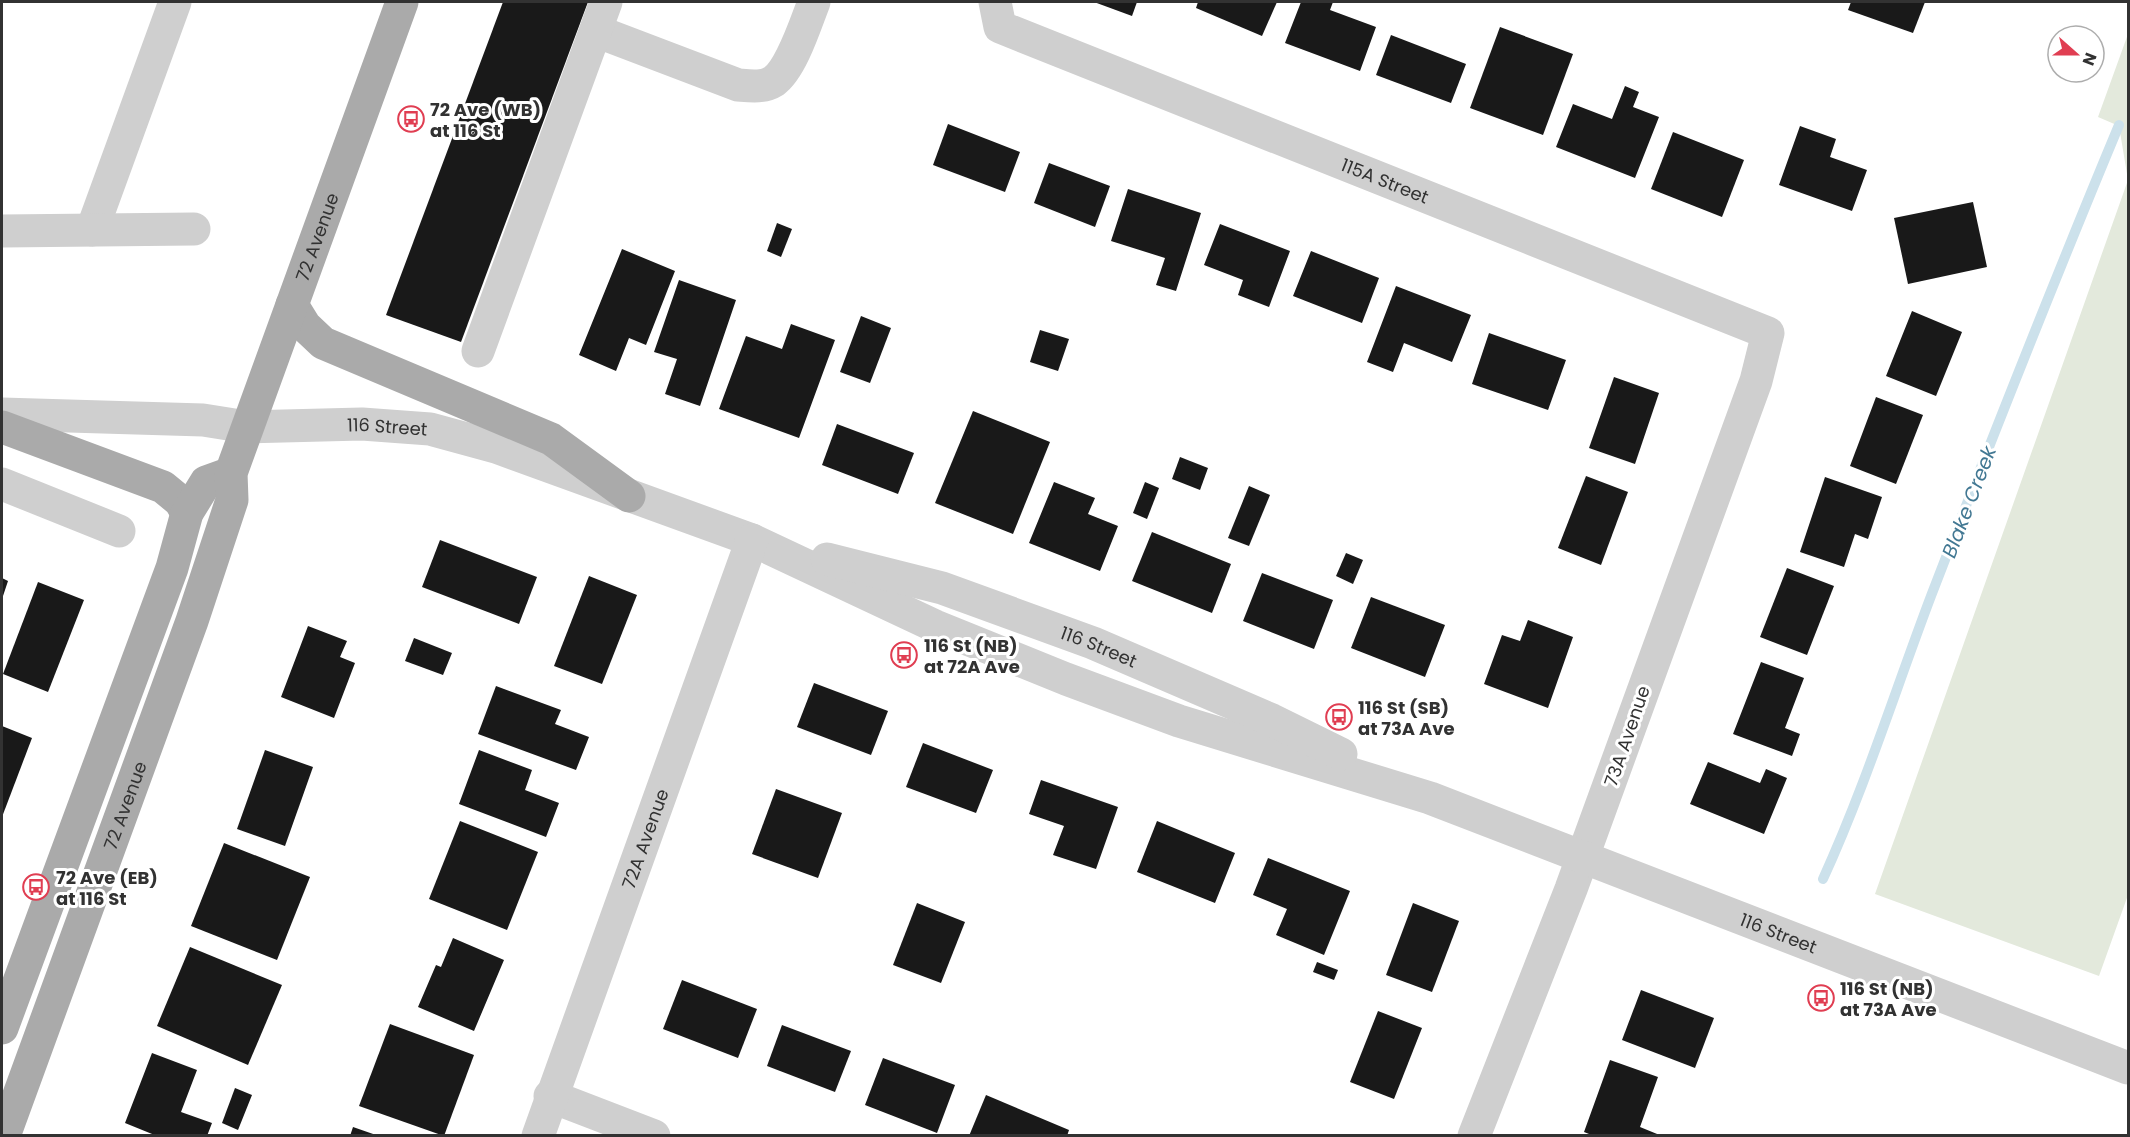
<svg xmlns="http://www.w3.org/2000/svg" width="2130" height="1137" font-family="Poppins,sans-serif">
  <rect width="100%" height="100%" fill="#fff"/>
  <path fill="#e3e9dc" d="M2128,34V895L2099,976L1875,894L2128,180L2119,126L2098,117Z"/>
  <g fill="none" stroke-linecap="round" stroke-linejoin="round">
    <path stroke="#cce1eb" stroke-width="10" d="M1823,879C1865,787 1895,691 1931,596C1992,438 2054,281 2119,125"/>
  </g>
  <g fill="#191919">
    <path d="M503,2H588L461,342L386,315Z"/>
    <path d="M1094,2H1137L1132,16Z"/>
    <path d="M1198,2H1277L1262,36L1196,8Z"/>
    <path d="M1301,2H1333L1330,10L1376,27L1360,71L1285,43Z"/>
    <path d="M1851,2H1925L1913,33L1848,10Z"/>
    <path d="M1500,27L1573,54L1543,135L1470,108Z"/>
    <path d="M1391,35L1466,64L1451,103L1376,75Z"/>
    <path d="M1625,86L1639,92L1633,107L1659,117L1635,178L1556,147L1573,104L1612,119Z"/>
    <path d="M948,124L1020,152L1005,192L933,165Z"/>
    <path d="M1800,126L1836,139L1830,157L1867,170L1852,211L1779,185Z"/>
    <path d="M1673,132L1744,160L1722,217L1651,189Z"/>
    <path d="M1049,163L1110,186L1095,227L1034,203Z"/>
    <path d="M1128,189L1201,213L1176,291L1156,285L1165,258L1111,241Z"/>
    <path d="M1973,202L1987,267L1908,284L1894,218Z"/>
    <path d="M777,223L792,229L781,257L767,251Z"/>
    <path d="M1220,224L1290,251L1269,307L1238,295L1243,280L1204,265Z"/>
    <path d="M622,249L675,271L646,345L629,338L616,371L579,355Z"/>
    <path d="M1311,251L1379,278L1362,323L1293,296Z"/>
    <path d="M679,280L736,300L700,406L665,394L677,359L654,352Z"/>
    <path d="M1396,286L1471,315L1452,362L1404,343L1393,372L1367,362Z"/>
    <path d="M1912,311L1962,332L1936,396L1886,376Z"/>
    <path d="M861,316L891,328L870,383L840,372Z"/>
    <path d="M791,324L835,340L799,438L719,409L746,336L782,349Z"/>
    <path d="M1040,330L1069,339L1058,371L1030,362Z"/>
    <path d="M1489,333L1566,360L1548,410L1472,384Z"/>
    <path d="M1614,377L1659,393L1635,464L1589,448Z"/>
    <path d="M1876,397L1923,415L1896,484L1850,466Z"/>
    <path d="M973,411L1050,442L1013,534L935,503Z"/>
    <path d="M837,424L914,453L898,494L822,465Z"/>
    <path d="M1180,457L1208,468L1200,490L1172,479Z"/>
    <path d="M1586,476L1628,492L1601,565L1558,548Z"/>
    <path d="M1825,477L1882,497L1868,539L1855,534L1844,567L1800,552Z"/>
    <path d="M1054,482L1095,498L1088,514L1118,526L1100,571L1029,543Z"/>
    <path d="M1145,482L1159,488L1147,519L1133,513Z"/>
    <path d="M1249,486L1270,495L1249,546L1228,538Z"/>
    <path d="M1152,532L1231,564L1212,613L1132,581Z"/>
    <path d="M440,540L537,577L519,624L422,587Z"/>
    <path d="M1346,553L1363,560L1353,584L1336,576Z"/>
    <path d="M1787,568L1834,586L1807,655L1760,637Z"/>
    <path d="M1262,573L1333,600L1314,649L1243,621Z"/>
    <path d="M589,576L637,595L602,684L554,666Z"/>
    <path d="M2,578L8,581L2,599Z"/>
    <path d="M38,582L84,600L48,692L3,674Z"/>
    <path d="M1371,597L1445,625L1425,677L1351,648Z"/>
    <path d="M1528,620L1573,637L1548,708L1484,684L1502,635L1520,641Z"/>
    <path d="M308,626L347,641L340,657L355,663L334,718L281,697Z"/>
    <path d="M414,638L452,653L443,675L405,661Z"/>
    <path d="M1761,662L1804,678L1785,728L1800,734L1792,756L1733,734Z"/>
    <path d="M814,683L888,711L871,755L797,727Z"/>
    <path d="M496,686L561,710L555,724L589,737L576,770L478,734Z"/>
    <path d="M2,726L32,738L2,817Z"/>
    <path d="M923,743L993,770L976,813L906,787Z"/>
    <path d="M265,750L313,767L285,846L237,829Z"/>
    <path d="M479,750L532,770L525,790L559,803L546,837L459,804Z"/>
    <path d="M1708,762L1760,783L1766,769L1787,778L1764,834L1690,804Z"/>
    <path d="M1041,780L1118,807L1096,869L1053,855L1064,826L1029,814Z"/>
    <path d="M776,789L842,813L818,878L752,854Z"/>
    <path d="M460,821L538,852L507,930L429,899Z"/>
    <path d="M1157,821L1235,853L1215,903L1137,872Z"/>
    <path d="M224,843L310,877L277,960L191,926Z"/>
    <path d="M1268,858L1350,891L1324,955L1276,935L1287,909L1253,895Z"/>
    <path d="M917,903L965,922L941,983L893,965Z"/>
    <path d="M1413,903L1459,921L1432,992L1386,975Z"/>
    <path d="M453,938L504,960L474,1031L418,1007L436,965L441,967Z"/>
    <path d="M190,947L282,985L248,1065L157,1026Z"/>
    <path d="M1317,962L1338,970L1334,980L1313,972Z"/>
    <path d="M682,980L757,1009L738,1058L663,1029Z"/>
    <path d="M1641,990L1714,1018L1695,1068L1622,1040Z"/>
    <path d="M1378,1011L1422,1028L1394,1099L1350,1082Z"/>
    <path d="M390,1024L474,1055L444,1136L359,1106Z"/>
    <path d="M782,1025L851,1051L835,1092L767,1066Z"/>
    <path d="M152,1053L197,1070L181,1112L212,1123L207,1136H157L125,1123Z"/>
    <path d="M883,1058L955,1085L937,1133L865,1105Z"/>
    <path d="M1610,1060L1658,1077L1640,1127L1662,1136H1594L1584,1132Z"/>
    <path d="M235,1088L252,1095L238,1130L222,1123Z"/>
    <path d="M986,1095L1069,1130L1067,1136H969Z"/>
    <path d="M353,1127L376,1135V1136H350Z"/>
  </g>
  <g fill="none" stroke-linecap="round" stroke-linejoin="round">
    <g stroke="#cfcfcf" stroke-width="33">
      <path id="s1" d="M995,2L1000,27L1768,333L1756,381L1571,889L1474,1136"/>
      <path d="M596,31L738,85C750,86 763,88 774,81C792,68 806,22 814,2"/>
      <path d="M92,230L175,2"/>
      <path d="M2,231L194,229"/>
      <path d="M478,351L606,2"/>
      <path id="s2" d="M2,414L203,420L247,427L362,424L430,429L496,447L752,540L935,626L1066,679L1179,721L1430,798L2128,1068"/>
      <path d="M2,484L119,531"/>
      <path id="s3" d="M827,559L942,588L1093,643L1272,720L1341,754"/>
      <path d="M550,1096L654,1136"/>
      <path id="s4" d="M538,1136L752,540"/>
    </g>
    <g stroke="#aaa" stroke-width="33">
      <path d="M292,305L305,326L323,343L551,439L629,496"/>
      <path d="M2,427L163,487L180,501L187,513"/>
      <path d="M2,1028L172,568L187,513L206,482L231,473"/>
      <path id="s5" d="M4,1136L192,621L232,500L231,473L402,2"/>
    </g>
  </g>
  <defs>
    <g id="bus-ring" transform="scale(1.35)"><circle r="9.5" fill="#fff" stroke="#e03e52" stroke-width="1.5"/><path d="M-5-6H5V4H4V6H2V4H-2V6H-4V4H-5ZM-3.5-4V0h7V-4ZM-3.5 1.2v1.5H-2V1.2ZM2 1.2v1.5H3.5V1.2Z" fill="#e03e52"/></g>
  </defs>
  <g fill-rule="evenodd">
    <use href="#bus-ring" x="411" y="119"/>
    <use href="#bus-ring" x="904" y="655"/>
    <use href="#bus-ring" x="1339" y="717"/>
    <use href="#bus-ring" x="36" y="887"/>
    <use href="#bus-ring" x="1821" y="998"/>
  </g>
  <g text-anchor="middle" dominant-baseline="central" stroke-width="6" stroke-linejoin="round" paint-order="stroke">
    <g font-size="18" font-weight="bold" fill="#323232" stroke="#fff" text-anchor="start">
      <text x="430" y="109">72 Ave (WB)<tspan x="430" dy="21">at 116 St</tspan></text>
      <text x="924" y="645">116 St (NB)<tspan x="924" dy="21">at 72A Ave</tspan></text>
      <text x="1358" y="707">116 St (SB)<tspan x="1358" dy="21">at 73A Ave</tspan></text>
      <text x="56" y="877">72 Ave (EB)<tspan x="56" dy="21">at 116 St</tspan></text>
      <text x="1840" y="988">116 St (NB)<tspan x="1840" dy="21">at 73A Ave</tspan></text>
    </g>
    <g font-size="18" fill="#323232" stroke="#fff">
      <text stroke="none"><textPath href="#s1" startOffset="440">115A Street</textPath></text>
      <text stroke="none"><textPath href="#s5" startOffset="954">72 Avenue</textPath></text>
      <text stroke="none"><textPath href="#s2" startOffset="386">116 Street</textPath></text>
      <text stroke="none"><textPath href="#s3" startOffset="286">116 Street</textPath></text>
      <text transform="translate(1627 736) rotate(-71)">73A Avenue</text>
      <text stroke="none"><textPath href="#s5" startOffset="352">72 Avenue</textPath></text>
      <text stroke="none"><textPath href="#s4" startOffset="316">72A Avenue</textPath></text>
      <text stroke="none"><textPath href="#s2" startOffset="1870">116 Street</textPath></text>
    </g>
    <g font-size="20" font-style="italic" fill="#427893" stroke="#fff">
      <text transform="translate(1969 502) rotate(-69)">Blake Creek</text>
    </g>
  </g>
  <rect width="2130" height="1137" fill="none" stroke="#323232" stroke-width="6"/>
  <g transform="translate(2076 54) rotate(111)"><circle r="28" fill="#ffffff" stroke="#adadad" stroke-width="1.5"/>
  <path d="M0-4.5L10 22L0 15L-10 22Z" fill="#e03e52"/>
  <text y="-9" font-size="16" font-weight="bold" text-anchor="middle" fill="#323232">N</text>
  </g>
</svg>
